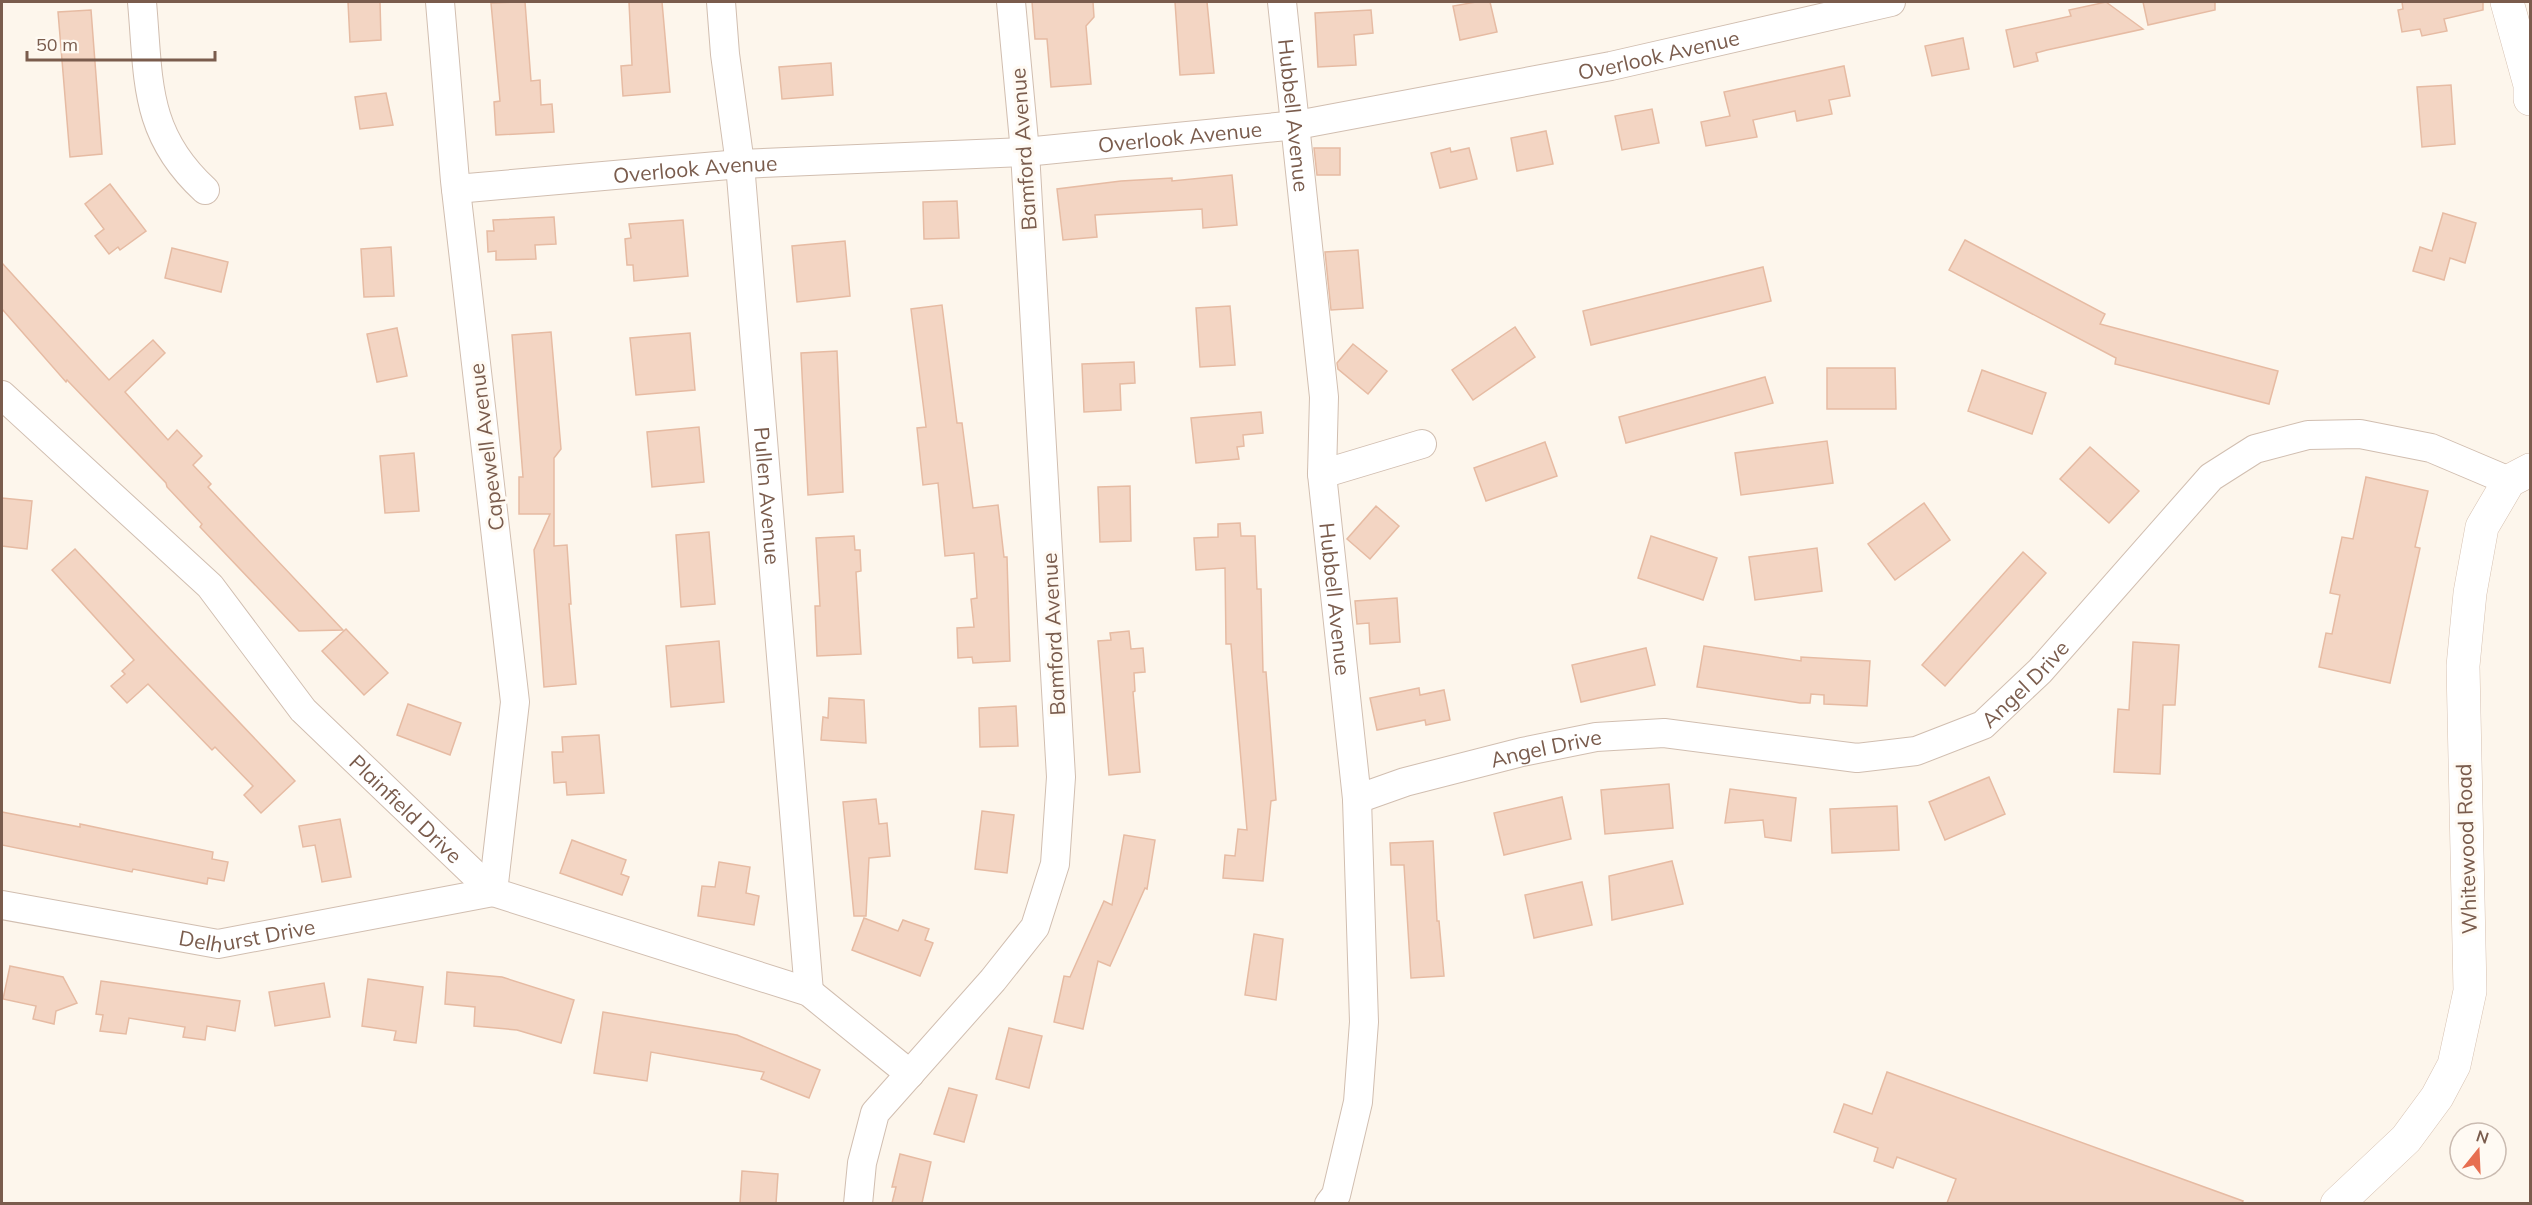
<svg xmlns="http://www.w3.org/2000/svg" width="2532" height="1205" font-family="Mulish,sans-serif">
  <rect width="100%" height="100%" fill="#fdf6ec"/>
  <g fill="#f3d5c3" stroke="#e6bba3" stroke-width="1.5">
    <path d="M348,2H380L381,40L350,42Z"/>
    <path d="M513,2H525L531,81L540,80L541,105L552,104L554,132L496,135L494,102L500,101L491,3Z"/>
    <path d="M629,2H662L670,92L623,96L621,66L632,65Z"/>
    <path d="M1032,2H1093L1094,17L1086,26L1091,84L1051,87L1047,39H1035Z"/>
    <path d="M1175,2H1207L1214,73L1180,75Z"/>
    <path d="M1476,2H1490L1497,32L1460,40L1453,6Z"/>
    <path d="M2106,2L2143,29L2047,50L2036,53L2038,61L2014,67L2006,30L2071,16L2069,10Z"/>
    <path d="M2143,2H2215V10L2148,25Z"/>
    <path d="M2402,2H2483V10L2444,19L2447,31L2422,36L2420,29L2402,32L2398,10L2403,9Z"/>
    <path d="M91,10L102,154L70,157L58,12Z"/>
    <path d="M1371,10L1373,33L1354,35L1356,65L1318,67L1315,13Z"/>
    <path d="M1963,38L1969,69L1932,76L1925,46Z"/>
    <path d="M831,63L833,95L782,99L779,67Z"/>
    <path d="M1844,66L1850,96L1829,100L1832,114L1797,121L1795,111L1753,120L1757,137L1706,146L1701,122L1730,116L1724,92Z"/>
    <path d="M2451,85L2455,144L2422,147L2417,87Z"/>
    <path d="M386,93L393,125L360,129L355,97Z"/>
    <path d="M1652,109L1659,143L1622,150L1615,116Z"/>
    <path d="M1546,131L1553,164L1517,171L1511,138Z"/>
    <path d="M1314,148H1340V175H1317Z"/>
    <path d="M1450,148L1451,152L1469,148L1477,179L1440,188L1431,153Z"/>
    <path d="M1232,175L1237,225L1203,228L1202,209L1095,215L1097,237L1063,240L1057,189L1121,181L1172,178V181Z"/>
    <path d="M110,184L146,231L120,250L118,247L109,254L95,236L104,229L85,204Z"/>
    <path d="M957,201L959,238L924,239L923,202Z"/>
    <path d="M2443,213L2476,223L2465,263L2450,258L2444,280L2413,271L2420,247L2432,251Z"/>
    <path d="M554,217L556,244L535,245L536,259L496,260V251L488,252L487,231H494L493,220Z"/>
    <path d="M683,220L688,276L634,281L633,265H627L625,239L631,238L629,224Z"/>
    <path d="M1965,240L2105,314L2100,324L2278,371L2269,404L2115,364L2116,358L1949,270Z"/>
    <path d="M845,241L850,296L797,302L792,246Z"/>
    <path d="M391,247L394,296L364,297L361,249Z"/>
    <path d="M172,248L228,262L221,292L165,278Z"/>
    <path d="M1358,250L1363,308L1331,310L1325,252Z"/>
    <path d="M2,263L109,380L153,340L165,353L125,392L168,440L177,430L202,456L193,465L211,484L208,487L343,630L299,631L200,527L202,524L167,487L166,483L67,380L66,382L2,309Z"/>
    <path d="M1763,267L1771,301L1591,345L1583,311Z"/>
    <path d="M942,305L957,423H962L973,508L998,505L1004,557H1007L1010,661L973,663L972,657L958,658L957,628L974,627L971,599L977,598L974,553L945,556L938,483L923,485L917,428L926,427L911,309Z"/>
    <path d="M1230,306L1235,365L1200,367L1196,308Z"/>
    <path d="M1515,327L1535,357L1473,400L1452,370Z"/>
    <path d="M397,328L407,376L377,382L367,334Z"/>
    <path d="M551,332L561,449L554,458V546L567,545L571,604H569L576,684L544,687L534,550L550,514H519V477H523L512,335Z"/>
    <path d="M690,333L695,390L636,395L630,338Z"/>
    <path d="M1353,344L1387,371L1368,394L1338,369L1337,363Z"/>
    <path d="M837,351L843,492L808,495L801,353Z"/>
    <path d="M1134,362L1135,383L1120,384L1121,410L1084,412L1082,364Z"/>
    <path d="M1827,368H1895L1896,409H1827Z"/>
    <path d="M1982,370L2046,393L2032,434L1968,411Z"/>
    <path d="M1765,377L1773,403L1626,443L1619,417Z"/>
    <path d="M1261,412L1263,433L1243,435L1244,446L1237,447L1239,459L1196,463L1191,418Z"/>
    <path d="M699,427L704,482L652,487L647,432Z"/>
    <path d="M1827,441L1833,483L1741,495L1735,453Z"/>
    <path d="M1545,442L1557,476L1486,501L1474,468Z"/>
    <path d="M2090,447L2139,491L2109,523L2060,479Z"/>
    <path d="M414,453L419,511L385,513L380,456Z"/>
    <path d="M2366,477L2428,491L2415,547L2420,548L2390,683L2319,667L2326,633L2332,634L2340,595L2330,593L2342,537L2353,539Z"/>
    <path d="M1130,486L1131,541L1100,542L1098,487Z"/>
    <path d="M2,498L32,501L27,549L2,546Z"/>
    <path d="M1924,503L1950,540L1895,580L1868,544Z"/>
    <path d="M1376,506L1399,526L1370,559L1347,539Z"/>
    <path d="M1240,523L1241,536H1255L1257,589H1261L1263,672H1266L1276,800L1271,801L1263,881L1223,878L1225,855L1235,856L1238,829L1247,830L1231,644H1226L1225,568L1196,570L1194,538L1218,537V524Z"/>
    <path d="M709,532L715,604L681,607L676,535Z"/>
    <path d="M854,536L855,550H860L861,571L856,572L861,654L817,656L815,606H820L816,538Z"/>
    <path d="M1651,536L1717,558L1703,600L1638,578Z"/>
    <path d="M1817,548L1822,591L1755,600L1749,557Z"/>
    <path d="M75,549L295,781L261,813L244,795L253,786L215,747L212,750L148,684L127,703L111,686L125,674L122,671L134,660L52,570Z"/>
    <path d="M2023,552L2046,573L1945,686L1922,665Z"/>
    <path d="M1397,598L1400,642L1370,644L1369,623L1357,624L1355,601Z"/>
    <path d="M346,629L388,673L364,695L322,651Z"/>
    <path d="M1129,631L1131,649L1143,648L1145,672L1134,673L1135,691L1133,692L1140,772L1109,775L1098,641L1111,640L1110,633Z"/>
    <path d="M719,641L724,702L671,707L666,646Z"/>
    <path d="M2133,642L2179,645L2175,705H2163L2160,774L2114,772L2118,709L2129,710Z"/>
    <path d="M1704,646L1801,661V657L1870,661L1867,706L1824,704V695L1811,694L1810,703H1800L1697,687Z"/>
    <path d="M1646,648L1655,685L1581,702L1572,665Z"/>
    <path d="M1419,688L1420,695L1444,690L1450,720L1426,725L1425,720L1377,730L1370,698Z"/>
    <path d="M829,698L864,700L866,743L821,740L823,717L828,718Z"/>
    <path d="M408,704L461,723L450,755L397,735Z"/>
    <path d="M1016,706L1018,746L980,747L979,708Z"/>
    <path d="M599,735L604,793L567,795L566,782L554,783L552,752H563L562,737Z"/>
    <path d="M1989,777L2005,814L1945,840L1929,802Z"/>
    <path d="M1669,784L1673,828L1605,834L1601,790Z"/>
    <path d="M1730,789L1796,798L1791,841L1765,837L1763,820L1725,823Z"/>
    <path d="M1562,797L1571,839L1504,855L1494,813Z"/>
    <path d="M876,799L879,824L887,823L890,856L869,858L866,916H854L843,802Z"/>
    <path d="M1897,806L1899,850L1832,853L1830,809Z"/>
    <path d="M982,811L1014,815L1007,873L975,869Z"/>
    <path d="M2,812L80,827V824L213,852L212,859L228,862L224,881L208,878L207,884L133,869L132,872L2,845Z"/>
    <path d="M340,819L351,877L322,882L315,845L303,847L299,826Z"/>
    <path d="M1124,835L1155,840L1147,889L1145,888L1110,966L1098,961L1083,1029L1054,1022L1064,976L1070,977L1104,901L1112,905Z"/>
    <path d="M572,840L626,860L621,874L629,877L622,895L560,873Z"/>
    <path d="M1433,841L1437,921H1439L1444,976L1411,978L1404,865H1391L1390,843Z"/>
    <path d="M1672,861L1683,904L1612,920L1609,876Z"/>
    <path d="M719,862L750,867L746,893L759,896L754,925L698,916L702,886L715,887Z"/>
    <path d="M1582,882L1592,925L1534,938L1525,895Z"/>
    <path d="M864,918L898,931L903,920L929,929L925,940L933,943L920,976L852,950Z"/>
    <path d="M1254,934L1283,939L1276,1000L1245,995Z"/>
    <path d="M10,966L63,977L77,1003L56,1011L54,1024L33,1019L36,1006L3,999Z"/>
    <path d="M447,972L502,977L574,1000L561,1043L517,1030L474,1026L475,1007L445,1004Z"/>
    <path d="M368,979L423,987L416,1043L394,1040L396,1031L362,1026Z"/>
    <path d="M101,981L240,1001L235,1031L207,1026L205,1040L183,1037L185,1027L129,1018L126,1034L100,1031L103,1015L96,1014Z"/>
    <path d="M324,983L330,1017L275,1026L269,992Z"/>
    <path d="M603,1012L737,1035L820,1070L809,1098L761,1079L764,1072L651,1052L647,1081L594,1073Z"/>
    <path d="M1009,1028L1042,1036L1029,1088L996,1079Z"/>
    <path d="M1887,1072L2243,1201L2242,1203H1947L1956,1179L1897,1157L1893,1168L1874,1161L1878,1148L1834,1132L1844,1104L1872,1114Z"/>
    <path d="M949,1088L977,1095L964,1142L934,1134Z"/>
    <path d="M900,1154L931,1162L922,1203H892L896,1187H892Z"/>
    <path d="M742,1171L778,1174L776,1203H740Z"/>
  </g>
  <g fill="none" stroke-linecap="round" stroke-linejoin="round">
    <g stroke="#d1beb0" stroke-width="30">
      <g id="street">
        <path d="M142,2C149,79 143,133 205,190"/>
        <path id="s1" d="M721,2L725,54L740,164L809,992"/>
        <path id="s2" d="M1282,2L1324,397L1322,474L1357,799L1364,1022L1358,1102L1336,1195L1329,1204"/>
        <path id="s3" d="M456,189L740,164L1025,152L1297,125L1611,66L1891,2"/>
        <path id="s4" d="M2,395L210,586L303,710L493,892L809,992L910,1074"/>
        <path d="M1322,474L1422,444"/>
        <path id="s5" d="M1357,799L1405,782L1522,752L1596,737L1664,733L1857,758L1916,751L1983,725L2040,671L2211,477L2255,449L2308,435L2360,434L2431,448L2509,481"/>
        <path id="s6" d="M2,905L218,944L493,892L515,702L455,181L440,2"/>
        <path d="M858,1204L862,1163L875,1113L993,980L1035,927L1055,864L1061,777L1025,152L1011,2"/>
      </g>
    </g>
    <g stroke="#d6c0b0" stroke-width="34">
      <g id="secondary">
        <path d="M2507,2L2530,85V99"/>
        <path d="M2337,1204L2406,1139L2437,1097L2454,1065L2470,991L2463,666L2470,593L2482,527L2509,481L2530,470"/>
      </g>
    </g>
    <use href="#street" stroke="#fff" stroke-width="28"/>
    <use href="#secondary" stroke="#fff" stroke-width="33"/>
  </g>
  <g text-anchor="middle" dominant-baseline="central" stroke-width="6" stroke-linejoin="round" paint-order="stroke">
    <g font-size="21" fill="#7a5c4d" stroke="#fffaf3">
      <text stroke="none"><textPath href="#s3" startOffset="1212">Overlook Avenue</textPath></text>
      <text stroke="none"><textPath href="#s2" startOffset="114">Hubbell Avenue</textPath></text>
      <text stroke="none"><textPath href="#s3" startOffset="726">Overlook Avenue</textPath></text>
      <text transform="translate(1023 149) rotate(-94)">Bamford Avenue</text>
      <text stroke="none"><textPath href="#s3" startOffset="240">Overlook Avenue</textPath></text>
      <text transform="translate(486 447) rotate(-97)">Capewell Avenue</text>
      <text stroke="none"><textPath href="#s1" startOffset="496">Pullen Avenue</textPath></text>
      <text stroke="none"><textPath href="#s2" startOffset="600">Hubbell Avenue</textPath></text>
      <text transform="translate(1053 634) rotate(-93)">Bamford Avenue</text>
      <text stroke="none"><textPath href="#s5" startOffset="700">Angel Drive</textPath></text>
      <text stroke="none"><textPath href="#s5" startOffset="196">Angel Drive</textPath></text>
      <text stroke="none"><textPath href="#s4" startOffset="580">Plainfield Drive</textPath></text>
      <text transform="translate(2466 849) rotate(-92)">Whitewood Road</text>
      <text stroke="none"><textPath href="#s6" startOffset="249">Delhurst Drive</textPath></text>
    </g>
  </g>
  <rect width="2532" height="1205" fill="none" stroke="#7a5c4d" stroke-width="6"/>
  <g transform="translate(2478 1151) rotate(18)"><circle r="28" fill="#fffaf3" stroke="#cabbb1" stroke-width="1.5"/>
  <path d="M0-4.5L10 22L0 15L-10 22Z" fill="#e76f51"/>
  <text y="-9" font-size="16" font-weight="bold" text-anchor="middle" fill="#7a5c4d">N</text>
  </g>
  <path d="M27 51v9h188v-9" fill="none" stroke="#7a5c4d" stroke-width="3"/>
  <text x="36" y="51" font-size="18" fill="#7a5c4d" stroke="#fffaf3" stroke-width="4.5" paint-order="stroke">50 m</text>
</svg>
